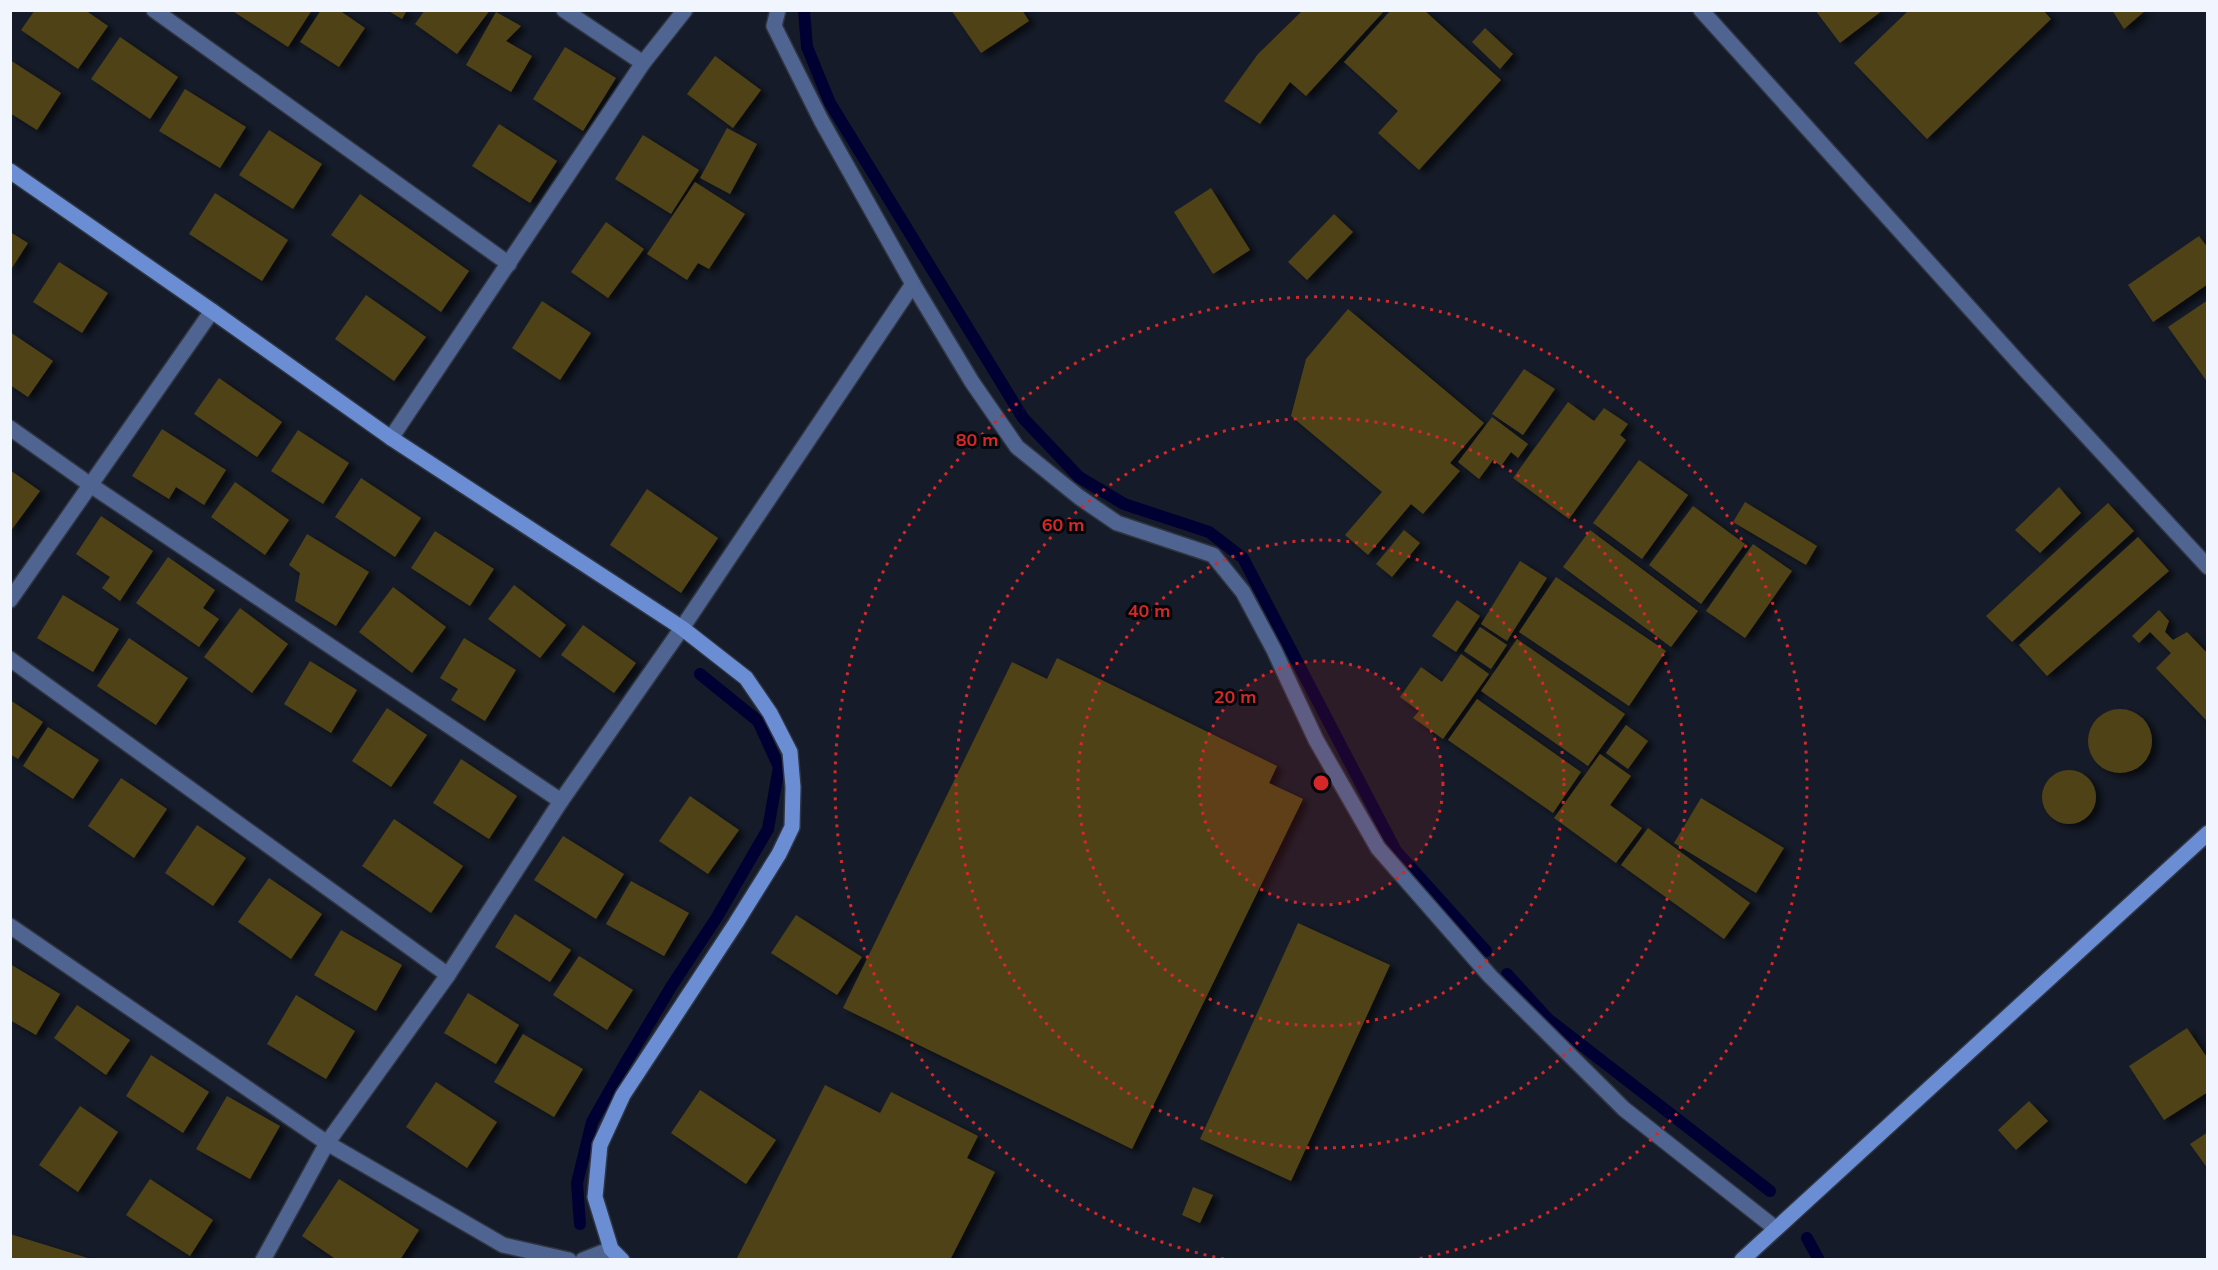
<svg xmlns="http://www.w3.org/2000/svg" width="2218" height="1270" font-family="Mulish,sans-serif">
  <defs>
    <filter id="shadow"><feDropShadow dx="6" dy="4" stdDeviation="3" flood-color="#0009"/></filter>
  </defs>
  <rect width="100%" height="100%" fill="#151b28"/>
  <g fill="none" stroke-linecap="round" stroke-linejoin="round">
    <g stroke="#003" stroke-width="12">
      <path d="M804,10L807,47L830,103L1023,418L1079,477L1124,504L1209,532L1243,558L1396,851L1486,951"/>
      <path d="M1507,974L1548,1019L1770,1191"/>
      <path d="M580,1224L577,1183L592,1122L626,1062L671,987L717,917L768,829L779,767L758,721L700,674"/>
      <path d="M1807,1238L1819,1260"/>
    </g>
  </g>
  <g fill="#504215" filter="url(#shadow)">
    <path d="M35,10H85L108,26L78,69L21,30Z"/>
    <path d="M231,10H312L288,47Z"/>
    <path d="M321,10H339L365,28L339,67L300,42Z"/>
    <path d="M387,10H407L402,19Z"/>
    <path d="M425,10H490L457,54L415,24Z"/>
    <path d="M951,10H1022L1029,21L981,53Z"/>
    <path d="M1303,10H1385L1306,96L1290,82L1260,124L1224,101L1258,54Z"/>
    <path d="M1391,10H1424L1501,80L1419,170L1378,133L1398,111L1344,62Z"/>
    <path d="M1815,10H1883L1840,43Z"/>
    <path d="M1909,10H2043L2051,19L1927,139L1854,63Z"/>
    <path d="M2112,10H2146L2124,29Z"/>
    <path d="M496,12L521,26L506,41L532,56L511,92L466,65Z"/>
    <path d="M1485,28L1513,54L1500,69L1472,42Z"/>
    <path d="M120,37L178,77L150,119L91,79Z"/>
    <path d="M565,47L616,78L583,131L533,99Z"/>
    <path d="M715,56L761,90L733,128L687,94Z"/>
    <path d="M10,60L61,93L37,130L10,113Z"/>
    <path d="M185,89L246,127L220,168L159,131Z"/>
    <path d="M499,124L557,161L530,203L472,166Z"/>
    <path d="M727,128L757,144L730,194L700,178Z"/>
    <path d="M269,130L322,164L293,209L239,175Z"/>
    <path d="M643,135L699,170L671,214L615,179Z"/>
    <path d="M695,182L745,214L709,269L698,263L687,280L647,254Z"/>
    <path d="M1211,188L1250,250L1213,274L1174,212Z"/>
    <path d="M215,193L288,240L262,281L189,234Z"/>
    <path d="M360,194L469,271L441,312L331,235Z"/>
    <path d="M1334,214L1353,232L1307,280L1288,262Z"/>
    <path d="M606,222L644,249L608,298L571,272Z"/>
    <path d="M10,232L28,243L10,271Z"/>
    <path d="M2199,236L2208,248V284L2153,322L2128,285Z"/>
    <path d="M59,262L108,293L82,333L33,302Z"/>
    <path d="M366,295L426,337L394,381L335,339Z"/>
    <path d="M2208,300V383L2168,327Z"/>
    <path d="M542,301L591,333L560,380L512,348Z"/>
    <path d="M1348,309L1484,423L1450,463L1460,471L1423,514L1411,504L1368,555L1345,535L1382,492L1291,416L1306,359Z"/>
    <path d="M10,332L53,361L28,397L10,385Z"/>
    <path d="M1524,369L1555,389L1523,435L1492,414Z"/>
    <path d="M219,378L282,422L257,457L194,414Z"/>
    <path d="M1568,402L1594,421L1604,408L1628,424L1620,435L1626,440L1569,519L1513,478Z"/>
    <path d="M1492,417L1528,444L1518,458L1511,452L1501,466L1493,460L1479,479L1458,462Z"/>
    <path d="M162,429L226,470L204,505L176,487L169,499L132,476Z"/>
    <path d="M298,430L349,463L323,504L271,471Z"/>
    <path d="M1639,460L1688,495L1642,559L1593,523Z"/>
    <path d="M10,470L40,491L10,532Z"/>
    <path d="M361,478L421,518L395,557L335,517Z"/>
    <path d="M235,482L289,520L265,555L211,517Z"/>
    <path d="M2059,487L2081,513L2040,553L2015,530Z"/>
    <path d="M647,489L718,538L681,593L610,545Z"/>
    <path d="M1745,502L1817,546L1806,565L1733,522Z"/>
    <path d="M2108,503L2134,531L2012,642L1986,616Z"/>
    <path d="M1693,506L1745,544L1701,604L1649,565Z"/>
    <path d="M101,516L153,551L120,601L102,588L110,577L76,554Z"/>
    <path d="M1404,530L1420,543L1392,577L1376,564Z"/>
    <path d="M1590,530L1698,611L1671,647L1563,567Z"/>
    <path d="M435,531L494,569L470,606L411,568Z"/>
    <path d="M307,534L369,572L336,626L295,601L300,573L289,565Z"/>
    <path d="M2138,537L2169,571L2047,676L2019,645Z"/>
    <path d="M1753,544L1792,571L1745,638L1706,611Z"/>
    <path d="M168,557L215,590L203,608L219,619L199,647L136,603Z"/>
    <path d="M1520,561L1547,578L1507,641L1481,624Z"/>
    <path d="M1556,577L1666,651L1629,706L1519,632Z"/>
    <path d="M514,585L566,625L540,658L488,619Z"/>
    <path d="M393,587L446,627L412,673L359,632Z"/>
    <path d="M63,595L119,629L93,672L37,638Z"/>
    <path d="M1457,600L1480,616L1456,652L1432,636Z"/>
    <path d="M240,608L288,644L252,693L204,657Z"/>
    <path d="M2159,610L2169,621L2165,632L2173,640L2187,632L2208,654V722L2156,668L2171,653L2150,632L2139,643L2132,636Z"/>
    <path d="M583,625L636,663L614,693L561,655Z"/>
    <path d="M1480,627L1507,645L1491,669L1464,651Z"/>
    <path d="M129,638L188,678L156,725L97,686Z"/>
    <path d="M464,638L516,670L485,721L451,700L458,689L440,678Z"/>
    <path d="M1517,639L1625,714L1588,766L1481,691Z"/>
    <path d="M1461,654L1489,674L1443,739L1413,718L1419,711L1400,697L1421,667L1442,682Z"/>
    <path d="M1057,658L1277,766L1269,783L1303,799L1132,1149L843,1008L1012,662L1047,679Z"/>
    <path d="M310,661L357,690L331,733L284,704Z"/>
    <path d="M1477,699L1581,772L1553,813L1448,740Z"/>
    <path d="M10,700L43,722L18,759L10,754Z"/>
    <path d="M387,708L427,735L391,787L352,761Z"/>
    <circle cx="2120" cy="741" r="32"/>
    <path d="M1626,725L1648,741L1628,769L1606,753Z"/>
    <path d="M48,727L99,760L73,799L23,766Z"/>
    <path d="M1600,754L1631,776L1610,805L1642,828L1616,863L1554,818Z"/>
    <path d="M461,759L517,796L489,839L433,803Z"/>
    <circle cx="2069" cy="797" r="27"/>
    <path d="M121,778L167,809L134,858L88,826Z"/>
    <path d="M690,796L739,830L708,874L659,841Z"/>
    <path d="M1701,798L1784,848L1756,893L1674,843Z"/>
    <path d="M394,819L463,866L431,913L362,866Z"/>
    <path d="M197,825L246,858L213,906L165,873Z"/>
    <path d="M1648,828L1750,903L1724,939L1621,865Z"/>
    <path d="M563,836L624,874L596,919L534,880Z"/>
    <path d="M269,878L322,914L291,959L238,922Z"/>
    <path d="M631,881L689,913L664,956L606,924Z"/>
    <path d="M515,914L571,950L550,982L495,947Z"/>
    <path d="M796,915L862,957L837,995L771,953Z"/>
    <path d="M1298,923L1390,965L1291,1181L1200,1139Z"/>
    <path d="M341,930L402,965L376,1011L314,975Z"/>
    <path d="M579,956L633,990L607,1030L553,995Z"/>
    <path d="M10,964L60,994L36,1035L10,1020Z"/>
    <path d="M468,993L519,1025L496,1064L444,1033Z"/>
    <path d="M296,995L355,1031L326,1079L267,1044Z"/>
    <path d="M77,1005L130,1040L106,1075L54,1038Z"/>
    <path d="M2187,1028L2208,1059V1092L2164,1120L2129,1066Z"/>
    <path d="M523,1034L583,1069L554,1117L494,1082Z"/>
    <path d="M151,1055L209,1092L183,1133L126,1096Z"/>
    <path d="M436,1082L497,1122L467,1168L406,1127Z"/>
    <path d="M825,1085L880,1113L891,1092L978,1136L967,1158L995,1172L950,1260H736Z"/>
    <path d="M700,1090L776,1140L746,1184L671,1133Z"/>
    <path d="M227,1096L280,1126L250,1179L196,1149Z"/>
    <path d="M2029,1101L2048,1121L2016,1150L1998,1130Z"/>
    <path d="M80,1106L118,1132L78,1192L39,1165Z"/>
    <path d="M2208,1132V1169L2190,1144Z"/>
    <path d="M150,1179L213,1220L190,1256L126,1215Z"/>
    <path d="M339,1179L419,1230L400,1260H337L302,1236Z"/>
    <path d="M1193,1187L1213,1195L1200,1223L1182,1215Z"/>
    <path d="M10,1234L91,1259V1260H10Z"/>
  </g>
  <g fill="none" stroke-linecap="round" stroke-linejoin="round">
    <g stroke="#2f3542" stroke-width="18">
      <g id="street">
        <path d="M154,10L509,264"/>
        <path d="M564,10L643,63"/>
        <path d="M1701,10L2020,364L2208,567"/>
        <path d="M913,284L972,382L1017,447L1079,497L1117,523L1213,555L1243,592L1274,650L1316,740L1378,848L1490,976L1624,1109L1775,1228"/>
        <path d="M10,428L92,486L561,801"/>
        <path d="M391,438L643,63L685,10"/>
        <path d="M10,600L212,311"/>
        <path d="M10,659L448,975"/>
        <path d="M10,926L327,1143L503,1245L569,1260"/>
        <path d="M263,1260L327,1143L448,975L561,801L682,628L913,284L821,120L774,26L778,10"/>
        <path d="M583,1260L611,1249"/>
      </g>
    </g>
    <g stroke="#2f3542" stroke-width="18">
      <g id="secondary">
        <path d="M10,171L212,311L391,438L682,628L746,678L770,713L790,752L793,787L792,827L779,854L736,923L623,1095L600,1145L595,1197L611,1249L622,1260"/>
        <path d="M1742,1260L2208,833"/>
      </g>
    </g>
    <use href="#street" stroke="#4f6490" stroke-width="15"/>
    <use href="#secondary" stroke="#6b8dd4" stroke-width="15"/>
  </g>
  <circle cx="1321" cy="783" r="122" fill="#d62828" fill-opacity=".12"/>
  <g fill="none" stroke="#d62828" stroke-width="3" stroke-dasharray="3 6">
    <circle cx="1321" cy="783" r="122"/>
    <circle cx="1321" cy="783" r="243"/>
    <circle cx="1321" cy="783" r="365"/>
    <path d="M1224 1259A486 486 0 1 1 1418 1259"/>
  </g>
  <circle cx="1321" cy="783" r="9" fill="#d62828" stroke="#04060b" stroke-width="3"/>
  <g font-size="18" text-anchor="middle" font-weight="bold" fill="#d62828" stroke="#04060b" stroke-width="6" stroke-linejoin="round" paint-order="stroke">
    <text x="977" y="446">80 m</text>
    <text x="1063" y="531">60 m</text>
    <text x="1149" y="617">40 m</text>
    <text x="1235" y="703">20 m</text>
  </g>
  <rect width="2218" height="1270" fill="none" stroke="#f0f5fe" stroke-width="24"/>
</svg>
